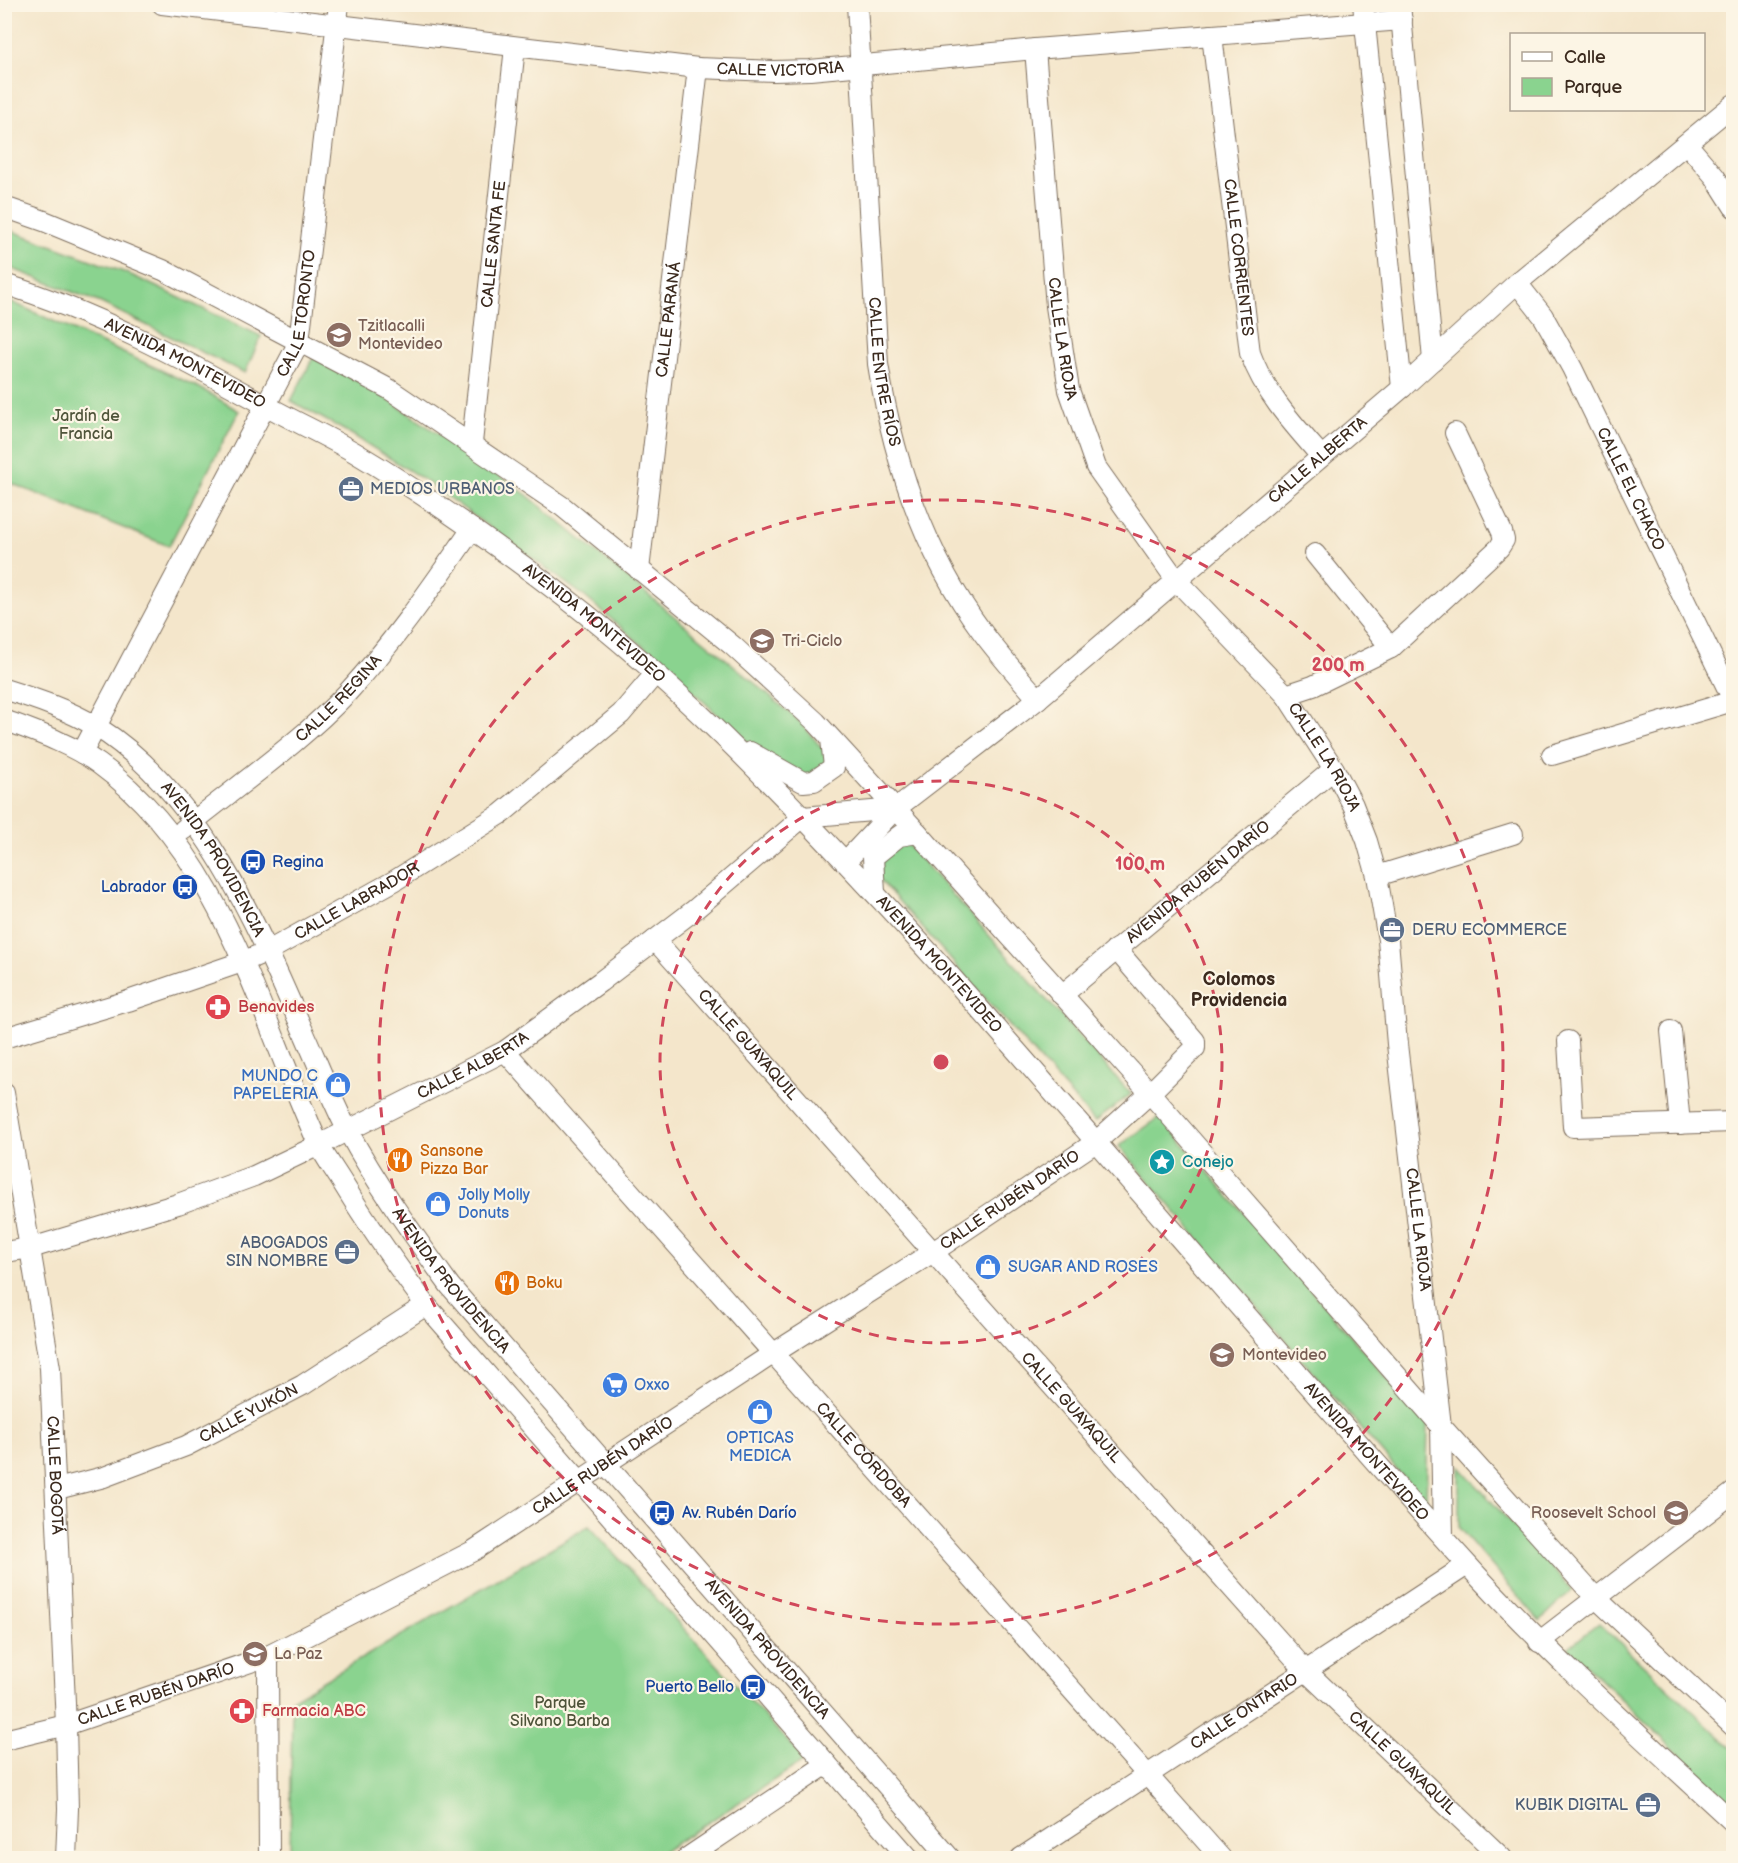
<svg xmlns="http://www.w3.org/2000/svg" width="1738" height="1863" font-family="'Balsamiq Sans',sans-serif">
  <rect width="100%" height="100%" fill="#fcf5e5"/>
  <filter id="ink" filterUnits="userSpaceOnUse"><feTurbulence type="fractalNoise" baseFrequency=".0167" numOctaves="2"/><feDisplacementMap in="SourceGraphic" scale="12" xChannelSelector="R" yChannelSelector="G"/><feConvolveMatrix kernelMatrix="1 2 1 2 8 2 1 2 1" color-interpolation-filters="sRGB"/></filter>
  <filter id="wash" filterUnits="userSpaceOnUse"><feTurbulence type="fractalNoise" baseFrequency=".008" numOctaves="4" result="noise"/><feDisplacementMap in="SourceGraphic" scale="24" xChannelSelector="R" yChannelSelector="G"/><feGaussianBlur stdDeviation="1.35" result="paint"/><feColorMatrix in="noise" values="0 0 0 0 0 0 0 0 0 0 0 0 0 0 0 0 0 1.4 0 .05"/><feComposite in="paint" operator="in"/></filter>
  <g filter="url(#wash)">
    <rect width="100%" height="100%" fill="#f4e6cb"/>
    <g fill="#8ad38f" stroke="#627e56" stroke-width="1.5">
      <path d="M4,228L129,274L261,336L245,373L101,303L5,266Z"/>
      <path d="M5,299L200,388L239,411L169,546L5,481Z"/>
      <path d="M314,356L373,389L527,495L743,673L800,722L832,760L799,780L739,735L662,662L584,596L423,479L351,434L291,401Z"/>
      <path d="M901,837L1131,1094L1095,1122L879,879L885,849Z"/>
      <path d="M1160,1117L1428,1425L1426,1504L1119,1146Z"/>
      <path d="M1459,1466L1572,1590L1540,1621L1459,1528Z"/>
      <path d="M589,1526L805,1760L653,1858H290L292,1699Z"/>
      <path d="M1599,1623L1733,1749V1806L1568,1648Z"/>
    </g>
  </g>
  <g filter="url(#ink)">
    <g fill="none" stroke-linecap="round" stroke-linejoin="round">
      <g stroke="#7c6c5b" stroke-width="22">
        <g id="minor">
          <path id="s1" d="M162,4L698,68L774,71L810,70L1035,49L1402,20"/>
          <path id="s2" d="M857,4L878,364C893,460 924,554 983,633C1000,656 1019,677 1038,699"/>
          <path d="M1363,4L1402,388"/>
          <path d="M1400,4L1433,360"/>
          <path id="s3" d="M1212,35L1250,353C1265,394 1293,424 1321,456"/>
          <path id="s4" d="M1035,49L1056,306L1069,390L1096,467L1177,581L1286,695L1334,769L1353,805L1367,841L1377,876L1388,940L1397,1044L1441,1426L1443,1537"/>
          <path d="M1687,144L1715,177L1734,207"/>
          <path d="M4,207L44,221L163,270L389,389L563,507L733,646L816,722L918,833L1150,1093L1441,1426L1596,1598L1734,1727"/>
          <path id="s5" d="M1517,283L1543,316L1572,368L1734,702"/>
          <path id="s6" d="M4,284C94,312 179,357 260,402C291,420 323,434 354,452C428,496 498,546 567,599C669,678 760,771 848,865C902,922 955,980 1006,1039C1159,1213 1309,1390 1464,1561C1548,1654 1642,1738 1734,1823"/>
          <path id="s7" d="M472,443L515,47"/>
          <path d="M1315,554L1391,648"/>
          <path id="s8" d="M639,570L698,68"/>
          <path id="s9" d="M4,689C36,699 69,710 97,727C207,796 264,942 314,1056C325,1081 335,1107 348,1131C377,1185 414,1236 450,1286L950,1858"/>
          <path d="M1286,695L1313,686L1391,648L1499,548L1504,540L1502,532L1455,433"/>
          <path d="M4,720C36,732 71,744 99,764C222,853 258,1012 318,1143C325,1157 334,1169 342,1182C368,1225 396,1265 426,1305L909,1858"/>
          <path d="M750,752L803,782L814,781L834,767L831,739"/>
          <path id="s10" d="M82,753L299,342L339,4"/>
          <path d="M1552,755L1733,701"/>
          <path id="s11" d="M183,830C238,785 299,744 348,692C395,641 433,585 472,529"/>
          <path id="s12" d="M845,862L895,809L1038,699L1402,388L1517,283L1734,104"/>
          <path d="M1377,876L1513,834"/>
          <path d="M875,893L873,857L899,836L918,833"/>
          <path id="s13" d="M655,940L1306,1671L1502,1858"/>
          <path id="s14" d="M1062,995L1334,769"/>
          <path d="M1671,1031L1680,1124"/>
          <path id="s15" d="M4,1038L128,1001L242,962L268,951L394,881L501,814L621,714L655,674"/>
          <path d="M1568,1041L1573,1127L1734,1122"/>
          <path id="s16" d="M505,1051L1221,1858"/>
          <path id="s17" d="M4,1093L50,1368L66,1725L68,1809L66,1858"/>
          <path id="s18" d="M4,1252L31,1248L178,1204L254,1176L319,1145L505,1051L600,982L693,911L803,817L895,809"/>
          <path id="s19" d="M57,1489L104,1477L186,1446L303,1385L426,1305"/>
          <path d="M1539,1642L1734,1492"/>
          <path d="M268,1656L269,1858"/>
          <path id="s20" d="M4,1740L66,1725L268,1656L473,1551L774,1353L933,1252L1096,1142L1150,1093L1195,1048V1041L1116,949"/>
          <path d="M687,1858L827,1764"/>
          <path id="s21" d="M1021,1858L1467,1565"/>
        </g>
      </g>
      <use href="#minor" stroke="#fff" stroke-width="20"/>
    </g>
  </g>
  <g fill="none" stroke="#d1495b" stroke-width="3" stroke-dasharray="10 8">
    <circle cx="941" cy="1062" r="281"/>
    <circle cx="941" cy="1062" r="562"/>
  </g>
  <defs>
    <g id="school-disc" transform="scale(1.35)"><circle r="9.5" fill="#8d6e63" stroke="#fcf5e5"/><path d="M0-5L7-2L0 1L-7-2ZM-4 1L0 2.5L4 1V4Q0 6-4 4Z" fill="#fff"/></g>
    <g id="office-disc" transform="scale(1.35)"><circle r="9.5" fill="#5c6f8a" stroke="#fcf5e5"/><path d="M-6-3h4V-5.5h4V-3h4V5H-6ZM-1-4.5V-3h2v-1.5ZM-6 0V1H6V0Z" fill="#fff"/></g>
    <g id="bus-disc" transform="scale(1.35)"><circle r="9.5" fill="#1a4fb4" stroke="#fcf5e5"/><path d="M-5-6H5V4H4V6H2V4H-2V6H-4V4H-5ZM-3.5-4V0h7V-4ZM-3.5 1.2v1.5H-2V1.2ZM2 1.2v1.5H3.5V1.2Z" fill="#fff"/></g>
    <g id="pharmacy-disc" transform="scale(1.35)"><circle r="9.5" fill="#e0444e" stroke="#fcf5e5"/><path d="M-2-6h4v4h4v4h-4v4h-4v-4h-4v-4h4Z" fill="#fff"/></g>
    <g id="shop-disc" transform="scale(1.35)"><circle r="9.5" fill="#3f7fe0" stroke="#fcf5e5"/><path d="M-5-2.5h2.3a2.7 3.5 0 0 1 5.4 0H5L5.5 6h-11ZM-1.5-2.5h3a1.5 2.3 0 0 0-3 0Z" fill="#fff"/></g>
    <g id="restaurant-disc" transform="scale(1.35)"><circle r="9.5" fill="#e8710a" stroke="#fcf5e5"/><path d="M-5-6h1v4h1v-4h1v4h1v-4h1v5L-1.5 .5V6h-2V.5L-5-1ZM5-6V6H3V1.5H1.5Q1.5-4 5-6Z" fill="#fff"/></g>
    <g id="sight-disc" transform="scale(1.35)"><circle r="9.5" fill="#0f9aa8" stroke="#fcf5e5"/><path d="M0-6L1.8-2.2L6-1.7L2.9 1.2L3.7 5.4L0 3.3L-3.7 5.4L-2.9 1.2L-6-1.7L-1.8-2.2Z" fill="#fff"/></g>
    <g id="supermarket-disc" transform="scale(1.35)"><circle r="9.5" fill="#3f7fe0" stroke="#fcf5e5"/><path d="M-6-5.5h2.5l.6 2H6L4.5 2H-2.5L-4.4-4H-6ZM-1.5 3.2a1.3 1.3 0 1 0 .1 0ZM3 3.2a1.3 1.3 0 1 0 .1 0Z" fill="#fff"/></g>
  </defs>
  <g fill-rule="evenodd">
    <use href="#school-disc" x="339" y="335"/>
    <use href="#office-disc" x="351" y="489"/>
    <use href="#school-disc" x="762" y="641"/>
    <use href="#bus-disc" x="253" y="862"/>
    <use href="#bus-disc" x="185" y="887"/>
    <use href="#office-disc" x="1392" y="930"/>
    <use href="#pharmacy-disc" x="218" y="1007"/>
    <use href="#shop-disc" x="338" y="1085"/>
    <use href="#restaurant-disc" x="400" y="1160"/>
    <use href="#sight-disc" x="1162" y="1162"/>
    <use href="#shop-disc" x="438" y="1204"/>
    <use href="#office-disc" x="347" y="1252"/>
    <use href="#shop-disc" x="988" y="1267"/>
    <use href="#restaurant-disc" x="507" y="1283"/>
    <use href="#school-disc" x="1222" y="1355"/>
    <use href="#supermarket-disc" x="615" y="1385"/>
    <use href="#shop-disc" x="760" y="1412"/>
    <use href="#bus-disc" x="662" y="1513"/>
    <use href="#school-disc" x="1676" y="1513"/>
    <use href="#school-disc" x="255" y="1654"/>
    <use href="#bus-disc" x="753" y="1687"/>
    <use href="#pharmacy-disc" x="242" y="1711"/>
    <use href="#office-disc" x="1648" y="1805"/>
  </g>
  <g text-anchor="middle" dominant-baseline="central" stroke-width="4.5" stroke-linejoin="round" paint-order="stroke">
    <g font-size="16" fill="#3b2a1e" stroke="#fcf5e5">
      <text stroke="none"><textPath href="#s1" startOffset="622">CALLE VICTORIA</textPath></text>
      <text stroke="none"><textPath href="#s7" startOffset="200">CALLE SANTA FE</textPath></text>
      <text stroke="none"><textPath href="#s3" startOffset="224">CALLE CORRIENTES</textPath></text>
      <text stroke="none"><textPath href="#s10" startOffset="492">CALLE TORONTO</textPath></text>
      <text stroke="none"><textPath href="#s8" startOffset="252">CALLE PARANÁ</textPath></text>
      <text stroke="none"><textPath href="#s4" startOffset="291">CALLE LA RIOJA</textPath></text>
      <text stroke="none"><textPath href="#s6" startOffset="198">AVENIDA MONTEVIDEO</textPath></text>
      <text stroke="none"><textPath href="#s2" startOffset="369">CALLE ENTRE RÍOS</textPath></text>
      <text stroke="none"><textPath href="#s12" startOffset="621">CALLE ALBERTA</textPath></text>
      <text stroke="none"><textPath href="#s5" startOffset="236">CALLE EL CHACO</textPath></text>
      <text stroke="none"><textPath href="#s6" startOffset="684">AVENIDA MONTEVIDEO</textPath></text>
      <text stroke="none"><textPath href="#s11" startOffset="204">CALLE REGINA</textPath></text>
      <text stroke="none"><textPath href="#s4" startOffset="795">CALLE LA RIOJA</textPath></text>
      <text stroke="none"><textPath href="#s9" startOffset="279">AVENIDA PROVIDENCIA</textPath></text>
      <text stroke="none"><textPath href="#s14" startOffset="177">AVENIDA RUBÉN DARÍO</textPath></text>
      <text stroke="none"><textPath href="#s15" startOffset="380">CALLE LABRADOR</textPath></text>
      <text stroke="none"><textPath href="#s6" startOffset="1170">AVENIDA MONTEVIDEO</textPath></text>
      <text stroke="none"><textPath href="#s13" startOffset="140">CALLE GUAYAQUIL</textPath></text>
      <text stroke="none"><textPath href="#s18" startOffset="507">CALLE ALBERTA</textPath></text>
      <text stroke="none"><textPath href="#s20" startOffset="1149">CALLE RUBÉN DARÍO</textPath></text>
      <text stroke="none"><textPath href="#s4" startOffset="1282">CALLE LA RIOJA</textPath></text>
      <text stroke="none"><textPath href="#s9" startOffset="765">AVENIDA PROVIDENCIA</textPath></text>
      <text stroke="none"><textPath href="#s13" startOffset="626">CALLE GUAYAQUIL</textPath></text>
      <text stroke="none"><textPath href="#s19" startOffset="207">CALLE YUKÓN</textPath></text>
      <text stroke="none"><textPath href="#s6" startOffset="1818">AVENIDA MONTEVIDEO</textPath></text>
      <text stroke="none"><textPath href="#s16" startOffset="540">CALLE CÓRDOBA</textPath></text>
      <text stroke="none"><textPath href="#s20" startOffset="663">CALLE RUBÉN DARÍO</textPath></text>
      <text stroke="none"><textPath href="#s17" startOffset="386">CALLE BOGOTÁ</textPath></text>
      <text stroke="none"><textPath href="#s9" startOffset="1251">AVENIDA PROVIDENCIA</textPath></text>
      <text stroke="none"><textPath href="#s20" startOffset="159">CALLE RUBÉN DARÍO</textPath></text>
      <text stroke="none"><textPath href="#s21" startOffset="267">CALLE ONTARIO</textPath></text>
      <text stroke="none"><textPath href="#s13" startOffset="1112">CALLE GUAYAQUIL</textPath></text>
    </g>
    <g font-size="16" fill="#785e54" stroke="#fcf5e5" text-anchor="start">
      <text x="358" y="326">Tzitlacalli<tspan x="358" dy="18">Montevideo</tspan></text>
      <text x="782" y="641">Tri-Ciclo</text>
      <text x="1242" y="1355">Montevideo</text>
      <text x="1656" y="1513" text-anchor="end">Roosevelt School</text>
      <text x="274" y="1654">La Paz</text>
    </g>
    <g font-size="16" fill="#4f543a" stroke="#fcf5e5">
      <text x="86" y="416">Jardín de<tspan x="86" dy="18">Francia</tspan></text>
      <text x="560" y="1703">Parque<tspan x="560" dy="18">Silvano Barba</tspan></text>
    </g>
    <g font-size="16" fill="#4e5e75" stroke="#fcf5e5" text-anchor="start">
      <text x="370" y="489">MEDIOS URBANOS</text>
      <text x="1412" y="930">DERU ECOMMERCE</text>
      <text x="328" y="1243" text-anchor="end">ABOGADOS<tspan x="328" dy="18">SIN NOMBRE</tspan></text>
      <text x="1628" y="1805" text-anchor="end">KUBIK DIGITAL</text>
    </g>
    <g font-size="16" fill="#164399" stroke="#fcf5e5" text-anchor="start">
      <text x="272" y="862">Regina</text>
      <text x="166" y="887" text-anchor="end">Labrador</text>
      <text x="682" y="1513">Av. Rubén Darío</text>
      <text x="734" y="1687" text-anchor="end">Puerto Bello</text>
    </g>
    <g font-size="16" fill="#be3a42" stroke="#fcf5e5" text-anchor="start">
      <text x="238" y="1007">Benavides</text>
      <text x="262" y="1711">Farmacia ABC</text>
    </g>
    <g font-size="16" fill="#366cbe" stroke="#fcf5e5" text-anchor="start">
      <text x="318" y="1076" text-anchor="end">MUNDO C<tspan x="318" dy="18">PAPELERIA</tspan></text>
      <text x="458" y="1195">Jolly Molly<tspan x="458" dy="18">Donuts</tspan></text>
      <text x="1008" y="1267">SUGAR AND ROSES</text>
      <text x="634" y="1385">Oxxo</text>
      <text x="760" y="1438" text-anchor="middle">OPTICAS<tspan x="760" dy="18">MEDICA</tspan></text>
    </g>
    <g font-size="16" fill="#c56008" stroke="#fcf5e5" text-anchor="start">
      <text x="420" y="1151">Sansone<tspan x="420" dy="18">Pizza Bar</tspan></text>
      <text x="526" y="1283">Boku</text>
    </g>
    <g font-size="16" fill="#0d838f" stroke="#fcf5e5" text-anchor="start">
      <text x="1182" y="1162">Conejo</text>
    </g>
    <g font-size="18" font-weight="bold" fill="#3b2a1e" stroke="#fcf5e5">
      <text x="1239" y="979">Colomos<tspan x="1239" dy="21">Providencia</tspan></text>
    </g>
  </g>
  <circle cx="941" cy="1062" r="9" fill="#d1495b" stroke="#fcf5e5" stroke-width="3"/>
  <g font-size="18" text-anchor="middle" font-weight="bold" fill="#d1495b" stroke="#fcf5e5" stroke-width="4.5" stroke-linejoin="round" paint-order="stroke">
    <text x="1338" y="671">200 m</text>
    <text x="1140" y="870">100 m</text>
  </g>
  <rect width="1738" height="1863" fill="none" stroke="#fcf5e5" stroke-width="24"/>
  <rect x="1510" y="33" width="195" height="78" fill="#fcf5e5" stroke="#afa495" stroke-width="1.5"/>
  <rect x="1522" y="52" width="30" height="9" fill="#ffffff" stroke="#afa495" stroke-width="1.5"/>
  <text x="1564" y="63" font-size="18" fill="#3b2a1e">Calle</text>
  <rect x="1522" y="78" width="30" height="18" fill="#8ad38f" stroke="#afa495" stroke-width="1.5"/>
  <text x="1564" y="93" font-size="18" fill="#3b2a1e">Parque</text>
</svg>
